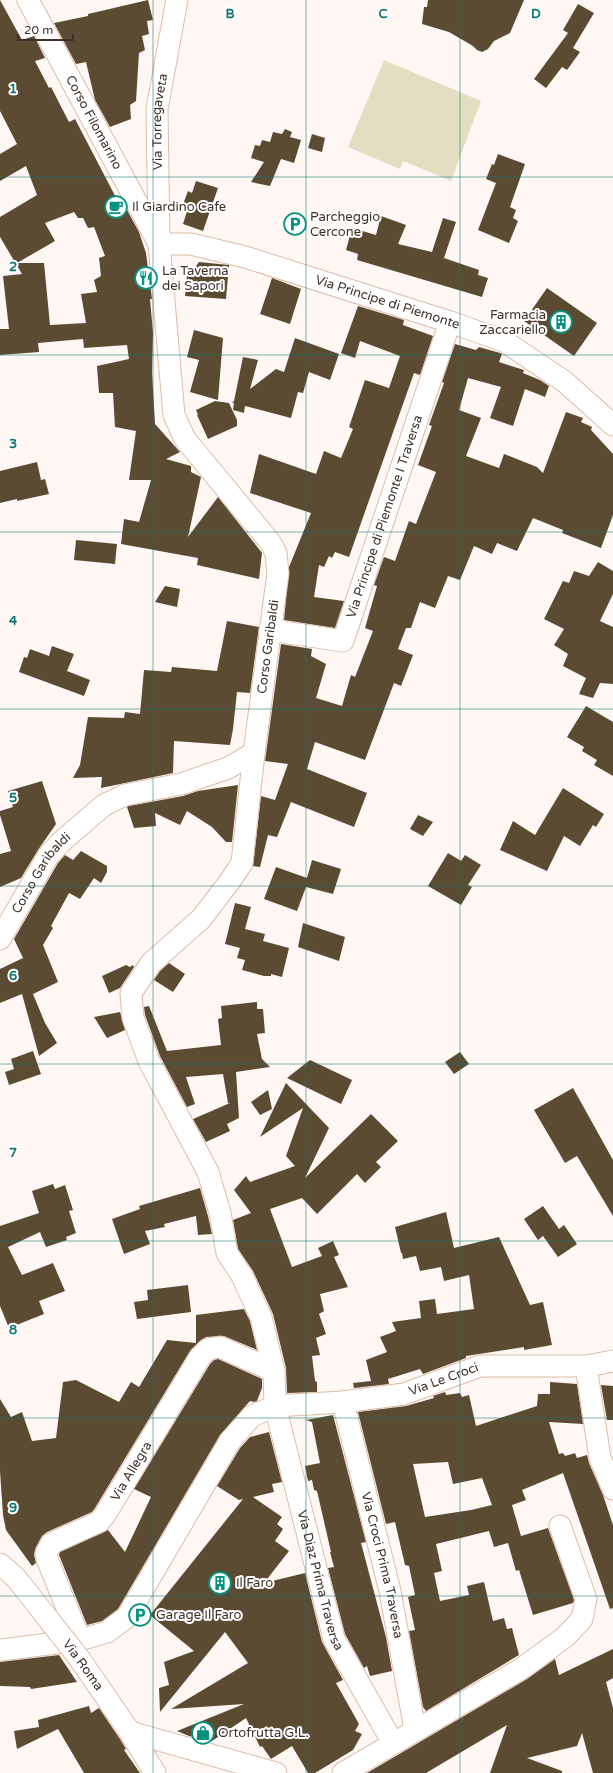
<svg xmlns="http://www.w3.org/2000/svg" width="613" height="1773" font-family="'Varela Round',sans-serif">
  <rect width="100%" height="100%" fill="#fef7f3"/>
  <path fill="#e2dec2" d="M384,60L481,101L451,181L403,161L400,169L348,147Z"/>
  <g fill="#5c4b33" fill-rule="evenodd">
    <path d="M0,0L22,40L34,36L45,58L35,61L49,88L51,87L69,122L75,119L123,211L127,210L139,232L146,253L152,299H150L153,333L152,372L155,424L180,452L166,459L191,466V472L201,477L188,537L218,497L262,553L259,579L197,565L198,558L121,544L124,519L139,522L151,480H129L136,431L115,427L113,393H99L97,366L129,359L127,345L84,348L83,339L38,343L39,352L0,355V329H9L3,276L22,274L0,237V217L37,195L26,166L0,181V154L17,144L0,111ZM74,212L78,218H83L88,228L94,227L105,256L99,258L101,276L94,280L97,292L81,294L86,323L50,325L44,263H17L55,241L45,223Z"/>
    <path d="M148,0L153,20L147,21L149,34L142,36L145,50L139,53L136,101L130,105L131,119L110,127L95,100L86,62L76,64L54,23L88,16V14Z"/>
    <path d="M428,0H524L510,33L494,41L488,49L482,52L477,50L473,46L449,32L422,24L424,7H427Z"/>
    <path d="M578,4L594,13L573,48L580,52L567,70L562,67L546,88L534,79L568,33L563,30Z"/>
    <path d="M285,129L292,132L290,137L301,140L294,163L281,159L270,186L251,182L264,162L251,158L255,145L260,146L262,140L270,142L273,132L282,134Z"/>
    <path d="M312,134L325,138L322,152L308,148Z"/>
    <path d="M498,154L525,164L510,207L516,210L513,218L518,221L509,243L478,230L496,183L486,179L492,164L494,165Z"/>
    <path d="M196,181L218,188L203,231L183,224L188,208L182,207L188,191L192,193Z"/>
    <path d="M381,216L406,225L398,244L432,252L443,218L456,222L444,258L479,270L478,275L488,278L482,297L357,260L358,254L346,250L352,228L376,235Z"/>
    <path d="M199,262L229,265L226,299L185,296L188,266L194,269Z"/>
    <path d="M272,278L301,289L290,324L260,314Z"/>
    <path d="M547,288L597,323L574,356L524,321Z"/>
    <path d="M358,306L404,320L403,325L433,336L420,375L414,373L349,557L335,552L332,558L329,556L324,567L319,565L314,597L344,601L335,628L284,620L289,567L311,513L250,493L259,454L316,474L324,451L341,458L353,429L349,427L365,380L389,388L400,356L360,341L355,358L341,353Z"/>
    <path d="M194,330L223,338L218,400L190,392L199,360L187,357Z"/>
    <path d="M295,338L339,354L330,380L309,372L303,393L298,392L291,418L245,406L244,413L233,410L234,403H232L234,401L243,357L258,360L250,389L276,369L284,372Z"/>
    <path d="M455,344L476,350L479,347L500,353L502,354L499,362L524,370L523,373L540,380L549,386L545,397L525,389L513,426L490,418L501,387L468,378L459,410L481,418L466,456L499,468L504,454L537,467L543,473L566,412L583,418L581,422L592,427L591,430L613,454V515L601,548L562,533L563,530L533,518L517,551L497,543L492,554L474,546L460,580L448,576L435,608L420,602L411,628H406L398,649L413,655L401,686L394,683L365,760L315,742L307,769L367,793L354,827L291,802L277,837L268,835L260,867L253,866L261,796L275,800L288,764L265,761L281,644L312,649L311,656L326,664L316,698L342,706L351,675L355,677L373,631L365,628L377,586L374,585L384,557L395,561L409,521L416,524L436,472L418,465L432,426L429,425L444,383L442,382Z"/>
    <path d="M215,401L229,403L237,420V426L208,439L197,415H198L196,410Z"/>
    <path d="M37,462L41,480L45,479L49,494L17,501V499L0,503V471Z"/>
    <path d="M76,540L117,544L115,564L74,560Z"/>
    <path d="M598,562L613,571V594L600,621L613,627V684L600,683L593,698L579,694L586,678L563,666L568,654L554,645L564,629L544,619L563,581L569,583L574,571L589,576Z"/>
    <path d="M165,586L180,589L177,607L155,602Z"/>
    <path d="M227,621L259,627L250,693L237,692L233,729L230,745L174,741L173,773L101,788L102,777L73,778L80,765L88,717L124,718L125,712L140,714L144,670L171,672L172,667L217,671Z"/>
    <path d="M52,646L74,654L67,671L90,680L84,696L19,672L24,657L27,658L30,649L49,656Z"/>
    <path d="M586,706L613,722V776L594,765L597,760L582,751L584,747L567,737Z"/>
    <path d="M42,781L56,824L38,850L21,878L0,887V854L11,851L0,815V811L13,807L8,791Z"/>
    <path d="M238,785L232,842H226L212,827L187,811L180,825L155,813L156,826L134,828L127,807L129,806L183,796L198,791Z"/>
    <path d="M563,788L604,814L596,827L593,825L580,846L564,836L547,871L500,850L513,821L535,835Z"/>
    <path d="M418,815L433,822L423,836L410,829Z"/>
    <path d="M81,851L107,866V872L101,883L94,878L80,899L69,893L51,926L53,928L43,945L58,982L33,994L45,1023L57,1043L39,1056L22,994L0,1003V969L23,958L14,939L58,863L65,855L73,860Z"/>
    <path d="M448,853L461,861L465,855L481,865L468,885L472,887L461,905L428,886Z"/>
    <path d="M312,860L341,869L333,894L306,887L297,911L264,899L276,867L307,878Z"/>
    <path d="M235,903L251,907L245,929L265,934L263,941L289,948L282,977L271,974V976H264L242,970L245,960L237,958L240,948L225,944Z"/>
    <path d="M303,923L345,937L339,961L298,947Z"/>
    <path d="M169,963L185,974L173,992L154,980L160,971Z"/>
    <path d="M126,965L130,967L133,965L134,967L120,988L109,993L102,976Z"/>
    <path d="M257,1002V1009H263L265,1033L257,1034L262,1059L270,1067L236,1072L239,1118L227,1124L230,1131L206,1142L193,1119L230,1103H228L223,1074L186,1077L195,1104L187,1107L160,1056L145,1015L144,1007L149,1006L167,1051L221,1045L218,1019L222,1018L221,1006Z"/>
    <path d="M120,1012L125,1030L107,1038L94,1017Z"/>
    <path d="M33,1051L41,1074L9,1085L5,1072L14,1069L11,1059Z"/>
    <path d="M460,1052L469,1064L454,1074L445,1062Z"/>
    <path d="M310,1060L352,1080L341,1104L287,1078Z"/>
    <path d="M286,1083L329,1128L305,1178L371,1114L398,1141L376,1162L381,1167L365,1183L357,1174L317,1214L302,1198L270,1209L292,1267L322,1256L318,1248L333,1241L339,1255L334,1257L348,1287L320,1294L324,1311L319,1314L326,1334L316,1338L320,1355L312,1356L315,1381L317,1382V1392L287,1393L286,1368L273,1314L253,1271L238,1249L233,1220L251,1213L234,1190L246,1176L250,1182L295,1166L286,1156L303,1108L260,1137Z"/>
    <path d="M573,1088L613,1160V1216L577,1156L565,1163L534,1110Z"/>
    <path d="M268,1090L272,1109L260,1115L251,1102Z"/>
    <path d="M53,1184L55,1189L65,1185L73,1210L69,1211L76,1233L66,1237L67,1240L46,1247L40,1232L8,1247L22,1275L53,1263L65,1291L39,1301L44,1314L9,1328L0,1306V1226L39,1213L32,1191Z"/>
    <path d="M200,1188L208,1216L212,1234L198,1235L196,1216L164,1224L165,1227L145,1231L150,1244L124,1254L112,1219L140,1209L139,1206Z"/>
    <path d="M543,1206L559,1229L564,1225L577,1244L558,1257L543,1236L538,1240L524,1219Z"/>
    <path d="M446,1212L454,1248L499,1237L530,1305L543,1302L552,1345L524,1350V1347L466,1356V1358L423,1374L420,1369L388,1379L389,1384L354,1388L353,1383L371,1381L366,1360L387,1352L380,1337L396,1331L392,1322L421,1318L419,1301L435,1299L437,1314L474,1309L469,1275L444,1281L441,1267L420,1271L416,1256L403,1259L402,1253H401L395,1227Z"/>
    <path d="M188,1285L191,1312L137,1319L134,1302L148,1300L147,1290Z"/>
    <path d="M244,1309L250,1321L257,1350L224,1336L206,1337L200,1341L190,1351L95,1508L92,1512L47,1532L42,1536L36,1547L34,1555L36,1563L32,1566L6,1530L3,1515L0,1471V1399L11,1417L22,1412L32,1441L56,1438L63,1382L76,1380L119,1402L131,1382L139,1387L167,1340L196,1343V1315Z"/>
    <path d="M218,1359L262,1379V1388L257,1401L254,1402L250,1401L220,1435L118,1609L102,1621L87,1625L59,1555L60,1552L108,1530L125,1552L151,1497L134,1489L210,1364L214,1360Z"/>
    <path d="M550,1382L577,1384L583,1424L549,1422L559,1454L563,1453L565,1456L575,1453L577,1458L587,1455L589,1463L603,1495L613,1525V1608L610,1609L563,1473L522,1490L526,1500L512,1505L521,1536L548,1528L574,1600L573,1603L533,1615L519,1570L516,1571L508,1543L494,1547L489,1531L436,1544L442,1571L434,1573L440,1601L469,1595L467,1586L484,1582L493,1621L504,1618L507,1629L512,1628L519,1655L426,1711L423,1707L409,1631L415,1630L408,1597L415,1595L409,1566L405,1565L395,1522L386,1524L358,1412L406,1406L434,1398L433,1396L445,1392L446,1395L460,1393L462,1397L469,1395L476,1426L537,1406L538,1394H550ZM448,1462L453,1484L482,1478L492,1505L471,1510L425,1517L413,1464Z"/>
    <path d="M601,1385L613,1386V1420H607L608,1426Z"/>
    <path d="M333,1415L366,1542L361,1543L386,1637L392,1671L370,1676L367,1666L364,1668L345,1634L328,1568L334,1567L330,1552H331L317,1491L314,1490L312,1480L308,1481L305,1466L320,1463L312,1422L306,1420Z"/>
    <path d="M269,1432L282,1482L272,1484L274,1492L253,1497L282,1517L277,1524L283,1529L275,1541L289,1551L264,1583L305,1573L322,1642L343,1680L336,1683L359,1724L355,1731L362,1734L353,1750L315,1773H308L292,1746L271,1759L262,1746L260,1747L246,1718L212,1741L189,1736L177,1731L244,1704L171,1709L248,1663L225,1632L160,1712L159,1688L169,1685L164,1662L194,1651L150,1615L243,1499L239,1500L217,1486L240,1448L250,1437Z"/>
    <path d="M613,1649V1678L606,1682L613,1708V1773H593L582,1733L577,1746L527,1758L562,1771V1773H490L507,1725L426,1773H367L527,1679L555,1659L559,1675Z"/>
    <path d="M59,1655L77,1682L31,1689L30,1687L0,1686V1662Z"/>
    <path d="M89,1706L91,1713L99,1708L120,1739L126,1749L124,1750L140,1773H84L58,1729L17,1749L14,1731L39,1727L38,1720Z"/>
  </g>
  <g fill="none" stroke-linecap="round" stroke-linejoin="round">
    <g stroke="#dfbca9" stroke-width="23">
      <g id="minor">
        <path id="s1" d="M28,0L158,242"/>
        <path id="s2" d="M159,244H191L245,257L450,322L504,341L565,382L613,425"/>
        <path id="s3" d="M270,630L343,641L450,322"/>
        <path id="s4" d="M254,753L242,863L230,881L201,919L151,963L131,993L133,1018L149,1061L208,1172L220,1213L227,1253L242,1276L261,1317L274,1371L275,1406L334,1639L393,1743"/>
        <path id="s5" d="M0,939L48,856L61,842L104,805L125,795L181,784L228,768L254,753L278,573L276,553L270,542L185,439L174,415L159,244L157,109L177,0"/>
        <path d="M586,1366L600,1458L613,1489"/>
        <path id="s6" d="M343,1402L390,1591L415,1730"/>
        <path d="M0,1564L16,1578L49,1620"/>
        <path id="s7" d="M80,1640L47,1559L46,1553L52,1543L99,1522L105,1515L200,1357L208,1349L220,1347L274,1371"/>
        <path id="s8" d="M0,1650L80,1640L107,1632L127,1617L230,1441L252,1416L275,1406L343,1402L404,1394L480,1366H586L613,1361"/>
        <path d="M79,1658L130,1732L155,1773"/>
        <path d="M130,1732L276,1773"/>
        <path d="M343,1773L521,1669L565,1637L582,1619L586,1599L560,1526"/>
      </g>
    </g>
    <use href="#minor" stroke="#fff" stroke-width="21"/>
    <g stroke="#dfbca9" stroke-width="23" stroke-linecap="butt">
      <path id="minor-bridge" d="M49,1620L79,1658"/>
    </g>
    <use href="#minor-bridge" stroke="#fff" stroke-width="21"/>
  </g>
  <path fill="none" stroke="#0f766e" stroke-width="1" stroke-opacity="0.55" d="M153,0V1773M306,0V1773M460,0V1773M0,177H613M0,355H613M0,532H613M0,709H613M0,886H613M0,1064H613M0,1241H613M0,1418H613M0,1596H613"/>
  <defs>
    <g id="cafe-ring" transform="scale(1.15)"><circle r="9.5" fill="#fff" stroke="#05937f" stroke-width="1.5"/><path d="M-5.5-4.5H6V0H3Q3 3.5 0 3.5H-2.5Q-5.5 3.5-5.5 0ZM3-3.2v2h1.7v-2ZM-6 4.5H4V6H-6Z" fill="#05937f"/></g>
    <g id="parking-ring" transform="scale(1.15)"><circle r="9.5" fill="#fff" stroke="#05937f" stroke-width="1.5"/><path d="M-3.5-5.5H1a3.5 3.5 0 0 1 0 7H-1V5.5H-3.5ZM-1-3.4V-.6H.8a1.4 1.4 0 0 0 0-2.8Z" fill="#05937f"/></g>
    <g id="restaurant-ring" transform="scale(1.15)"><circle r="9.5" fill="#fff" stroke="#05937f" stroke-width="1.5"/><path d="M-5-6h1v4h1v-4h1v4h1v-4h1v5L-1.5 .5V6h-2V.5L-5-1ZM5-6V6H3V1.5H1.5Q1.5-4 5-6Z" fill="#05937f"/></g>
    <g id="building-ring" transform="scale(1.15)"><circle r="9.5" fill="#fff" stroke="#05937f" stroke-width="1.5"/><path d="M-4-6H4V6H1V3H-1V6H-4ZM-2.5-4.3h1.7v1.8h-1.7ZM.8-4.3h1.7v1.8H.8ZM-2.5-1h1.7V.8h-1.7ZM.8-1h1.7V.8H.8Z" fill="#05937f"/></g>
    <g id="shop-ring" transform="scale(1.15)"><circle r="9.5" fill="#fff" stroke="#05937f" stroke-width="1.5"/><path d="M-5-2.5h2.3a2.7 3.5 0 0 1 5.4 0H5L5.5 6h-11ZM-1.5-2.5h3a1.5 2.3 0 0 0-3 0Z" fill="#05937f"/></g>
  </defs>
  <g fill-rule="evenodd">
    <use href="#cafe-ring" x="116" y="207"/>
    <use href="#parking-ring" x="295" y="224"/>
    <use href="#restaurant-ring" x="146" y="278"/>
    <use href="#building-ring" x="561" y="322"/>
    <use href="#building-ring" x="220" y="1583"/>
    <use href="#parking-ring" x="140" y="1615"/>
    <use href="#shop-ring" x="203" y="1733"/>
  </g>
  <g text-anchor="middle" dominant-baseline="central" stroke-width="4" stroke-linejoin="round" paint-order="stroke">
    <g font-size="13" fill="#3f3129" stroke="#fff">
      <text stroke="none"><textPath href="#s1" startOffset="139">Corso Filomarino</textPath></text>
      <text stroke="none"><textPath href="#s5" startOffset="1000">Via Torregaveta</textPath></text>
      <text stroke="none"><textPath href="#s2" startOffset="237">Via Principe di Piemonte</textPath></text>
      <text stroke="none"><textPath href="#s3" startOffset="205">Via Principe di Piemonte I Traversa</textPath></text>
      <text stroke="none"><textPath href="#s5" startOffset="439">Corso Garibaldi</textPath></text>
      <text stroke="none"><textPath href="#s5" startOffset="78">Corso Garibaldi</textPath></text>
      <text stroke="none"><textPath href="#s8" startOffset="568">Via Le Croci</textPath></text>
      <text stroke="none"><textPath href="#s7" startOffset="217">Via Allegra</textPath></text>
      <text stroke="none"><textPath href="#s6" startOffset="168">Via Croci Prima Traversa</textPath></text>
      <text stroke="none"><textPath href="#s4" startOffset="906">Via Diaz Prima Traversa</textPath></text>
      <text transform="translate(83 1665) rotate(54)">Via Roma</text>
    </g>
    <g font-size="13" fill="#3f3129" stroke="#fff" text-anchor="start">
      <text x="132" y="207">Il Giardino Cafe</text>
      <text x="310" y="217">Parcheggio<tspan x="310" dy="15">Cercone</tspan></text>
      <text x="162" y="271">La Taverna<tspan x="162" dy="15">dei Sapori</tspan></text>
      <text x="546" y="315" text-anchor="end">Farmacia<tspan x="546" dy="15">Zaccariello</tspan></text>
      <text x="236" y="1583">Il Faro</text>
      <text x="156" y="1615">Garage Il Faro</text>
      <text x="218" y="1733">Ortofrutta G.L.</text>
    </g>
  </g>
  <g font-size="13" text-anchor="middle" font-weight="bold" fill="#0f766e" stroke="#fff" stroke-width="4" stroke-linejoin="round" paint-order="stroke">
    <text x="230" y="18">B</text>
    <text x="383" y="18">C</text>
    <text x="536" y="18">D</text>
    <text x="13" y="93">1</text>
    <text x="13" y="271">2</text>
    <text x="13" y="448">3</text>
    <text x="13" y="625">4</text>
    <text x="13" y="802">5</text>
    <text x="13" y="980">6</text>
    <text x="13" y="1157">7</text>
    <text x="13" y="1334">8</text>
    <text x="13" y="1512">9</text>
  </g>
  <path d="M18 34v6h55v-6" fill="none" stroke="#3f3129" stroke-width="2"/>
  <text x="24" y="34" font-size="12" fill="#3f3129" stroke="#ffffff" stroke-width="3" paint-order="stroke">20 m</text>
</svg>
